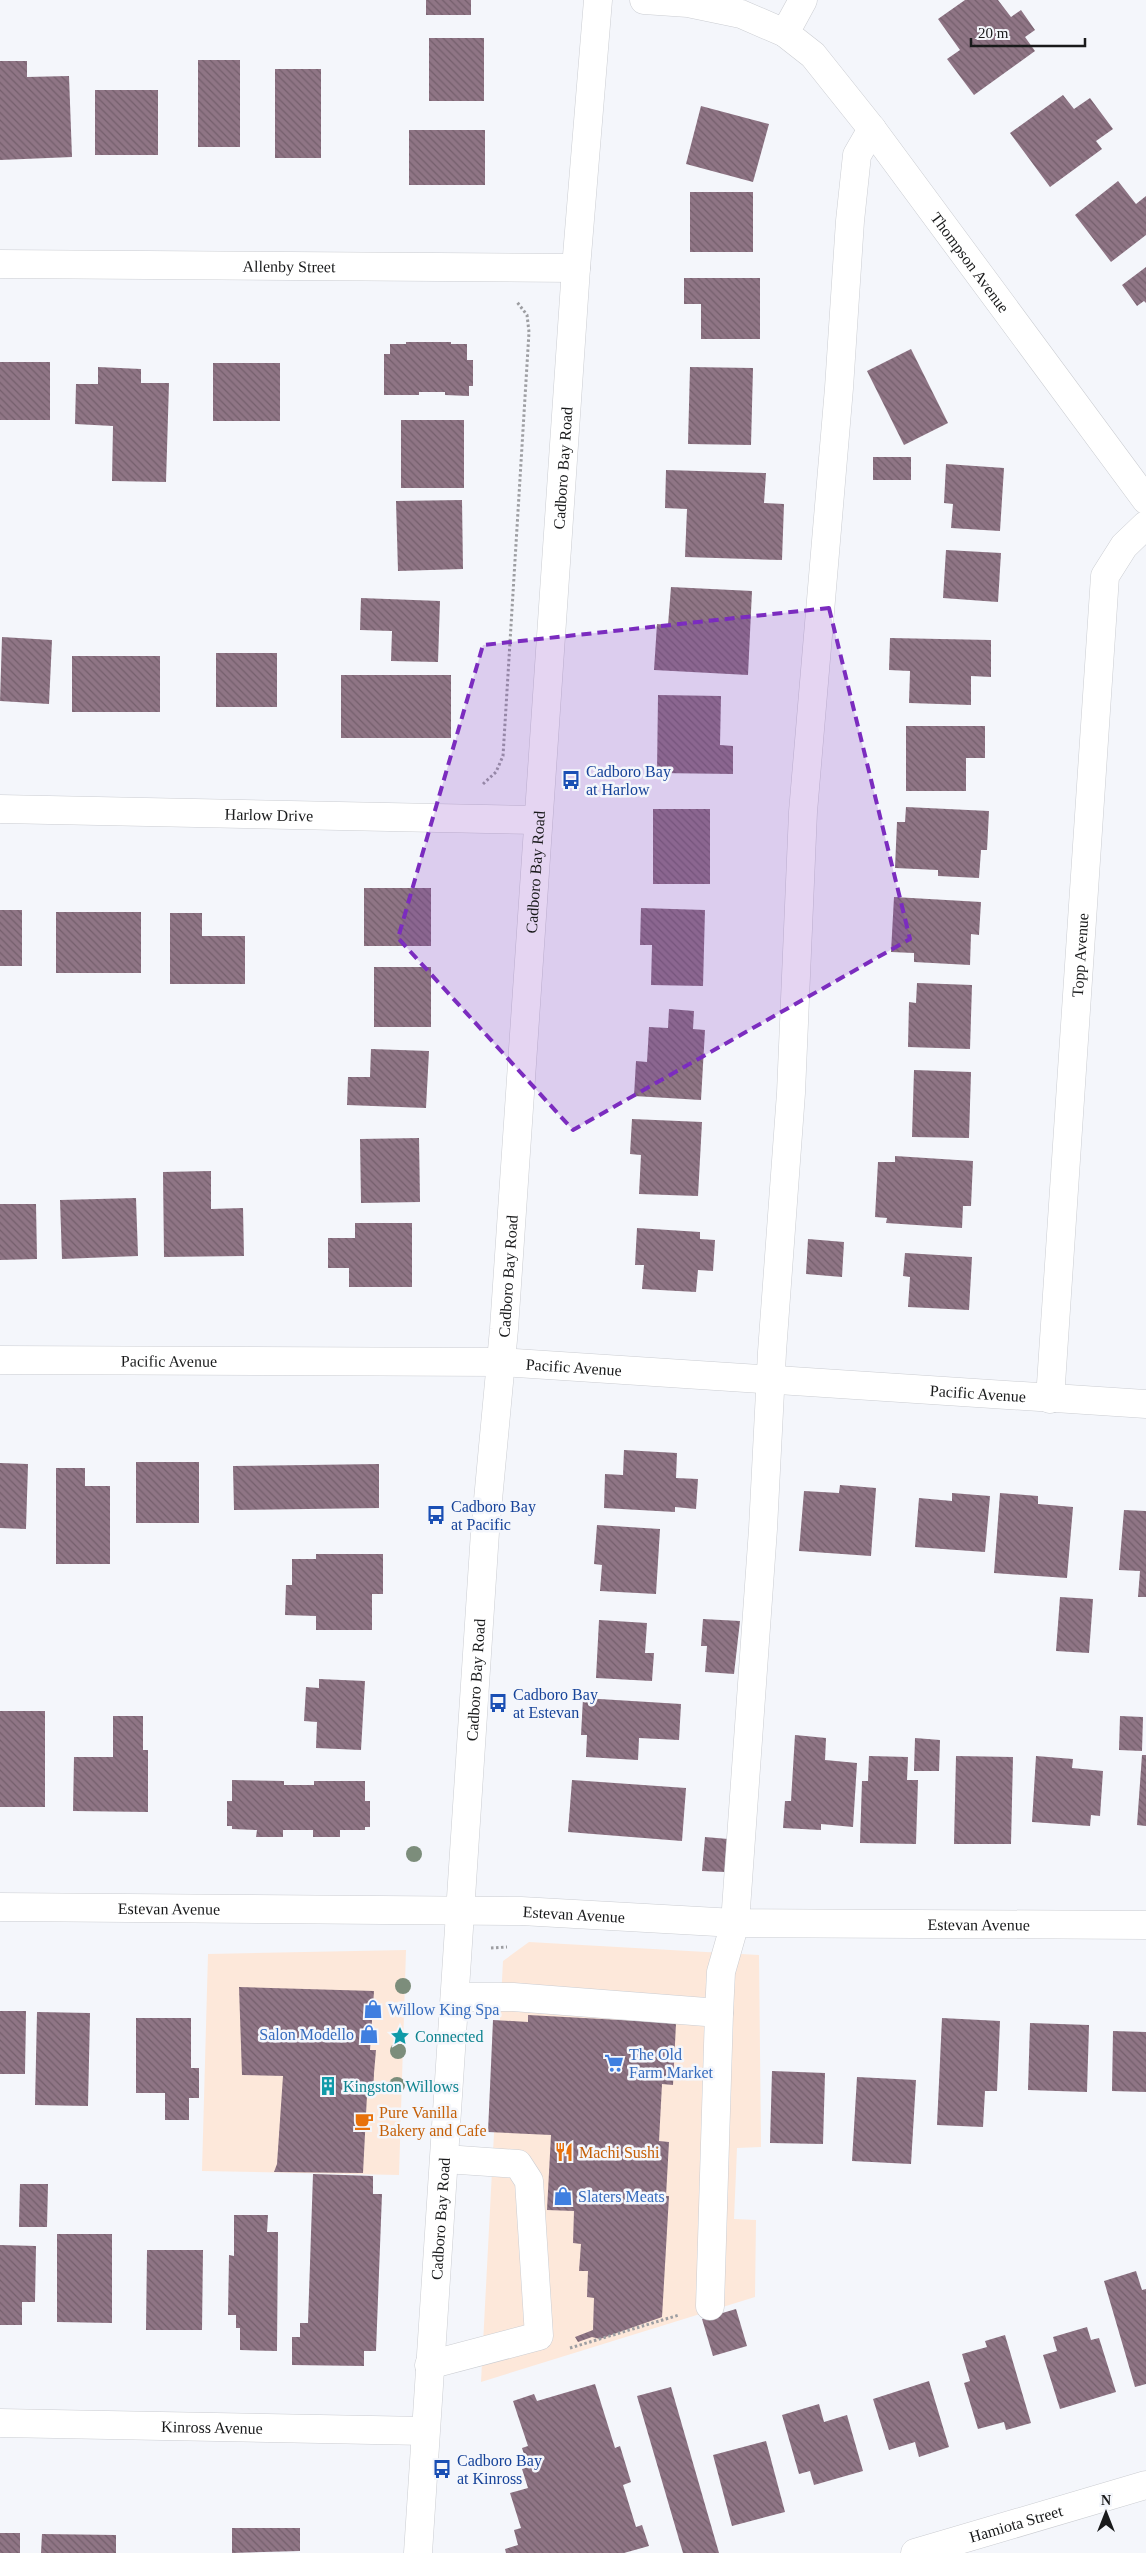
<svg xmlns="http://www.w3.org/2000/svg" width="1146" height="2553" font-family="Georgia,serif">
  <defs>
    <pattern id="building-back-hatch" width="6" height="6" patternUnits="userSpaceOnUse" patternTransform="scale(1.25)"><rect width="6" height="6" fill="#8f7585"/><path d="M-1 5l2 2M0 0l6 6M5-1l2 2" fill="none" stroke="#745f6c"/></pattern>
  </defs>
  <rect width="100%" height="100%" fill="#f4f6fb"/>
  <g fill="#fde8da">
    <path d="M529,1942L759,1955L761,2147L737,2148L734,2219L756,2220L755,2297L481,2382L503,1961Z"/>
    <path d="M406,1950L399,2175L202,2171L208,1954Z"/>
  </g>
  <g fill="url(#building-back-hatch)">
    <rect x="426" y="0" width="45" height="15"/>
    <path d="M965,0H998L1011,17L1021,10L1035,30L1025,37L1035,51L974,95L947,59L960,50L938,19Z"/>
    <rect x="429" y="38" width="55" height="63"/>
    <rect x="198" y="60" width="42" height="87"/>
    <path d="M0,61H27V77L69,76L72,157L0,160Z"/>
    <rect x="275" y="69" width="46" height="89"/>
    <rect x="95" y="90" width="63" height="65"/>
    <path d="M1063,95L1074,109L1090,98L1113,129L1096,141L1102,149L1050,187L1010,133Z"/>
    <path d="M701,106L769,124L753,182L686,164Z"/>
    <rect x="409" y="130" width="76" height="55"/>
    <path d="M1118,181L1136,204L1146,196V235L1111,262L1075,215Z"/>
    <rect x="690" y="192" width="63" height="60"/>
    <path d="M1146,267V303L1144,301L1137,306L1122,285Z"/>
    <path d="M684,278H760V339H701V304H684Z"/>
    <path d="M406,342H451V344H467V360H473V386H469V396L445,395V392H419V395H384V354H390V344H406Z"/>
    <path d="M911,349L948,423L904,445L867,371Z"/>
    <rect x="0" y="362" width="50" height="58"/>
    <rect x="213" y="363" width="67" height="58"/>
    <path d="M98,367L141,369V383H169L166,482L112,481L113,426L75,424L76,384H98Z"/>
    <path d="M690,367L753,368L751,445L688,444Z"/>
    <rect x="401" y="420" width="63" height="68"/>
    <rect x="873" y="457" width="38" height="23"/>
    <path d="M946,464L1004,468L1000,531L951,528L953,504L944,503Z"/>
    <path d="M666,470L766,473L764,503L784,504L782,560L685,557L687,509L665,508Z"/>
    <path d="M462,500L463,569L398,571L396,501Z"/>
    <path d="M946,550L1001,553L998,602L943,598Z"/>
    <path d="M671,587L752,591L748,675L654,670L657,624L668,625Z"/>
    <path d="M361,598L440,601L438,662L391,661L392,631L360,630Z"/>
    <path d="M2,637L52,640L49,704L0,701Z"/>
    <path d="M890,638L991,640V677L971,676V705L909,703L910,671L889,670Z"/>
    <rect x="216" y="653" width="61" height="54"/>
    <rect x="72" y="656" width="88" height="56"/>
    <rect x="341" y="675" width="110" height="63"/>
    <path d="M658,695L721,696L720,745L733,746V774L657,773Z"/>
    <path d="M906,726H985V758H966V791H906Z"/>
    <path d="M906,807L989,811L987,850H981L979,878L938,876V870L895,868L897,822H905Z"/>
    <rect x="653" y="809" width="57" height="75"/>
    <rect x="364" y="888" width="67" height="58"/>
    <path d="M894,897L981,902L979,935L971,934L970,965L914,962V953L891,952Z"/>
    <path d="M641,908L705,910L703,986L651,985L652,945H640Z"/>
    <rect x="0" y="910" width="22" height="56"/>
    <rect x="56" y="912" width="85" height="61"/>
    <path d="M170,913H202V936H245V984H170Z"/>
    <rect x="374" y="967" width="57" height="60"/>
    <path d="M917,983L972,985L970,1049L908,1047L909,1002L916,1003Z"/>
    <path d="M669,1009L694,1011L693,1029L705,1030L701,1100L634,1096L636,1061L647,1062L649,1027L668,1028Z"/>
    <path d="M371,1049L429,1051L426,1108L347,1105L348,1077H370Z"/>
    <path d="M914,1070L971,1072L969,1138L912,1137Z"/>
    <path d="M632,1119L702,1122L698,1196L639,1194L641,1155L630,1154Z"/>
    <path d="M419,1138L420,1202L361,1203L360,1139Z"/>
    <path d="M895,1156L973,1161L971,1206H963L962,1228L886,1223L887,1218L875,1217L878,1162H895Z"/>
    <path d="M211,1171V1209L243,1208L244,1256L164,1257L163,1172Z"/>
    <path d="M136,1198L138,1256L62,1259L60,1200Z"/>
    <path d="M0,1204H36L37,1259L0,1260Z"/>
    <path d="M355,1223H412V1287H349V1268H328V1238H355Z"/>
    <path d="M637,1228L700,1232V1239L715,1240L713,1271L698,1270L696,1292L642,1289L644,1265H635Z"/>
    <path d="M808,1239L844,1242L842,1277L806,1274Z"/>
    <path d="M905,1253L972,1257L969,1310L908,1307L910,1277L903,1276Z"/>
    <path d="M624,1450L677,1453L676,1478L698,1479L696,1509L675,1507V1512L604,1508L605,1474L623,1475Z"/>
    <rect x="136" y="1462" width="63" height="61"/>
    <path d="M0,1463L28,1464L26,1529L0,1528Z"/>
    <path d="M379,1464V1508L234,1510L233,1466Z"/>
    <path d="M56,1468H85V1486H110V1564H56Z"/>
    <path d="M840,1485L876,1488L871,1556L799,1551L804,1491L839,1493Z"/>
    <path d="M952,1493L990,1496L985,1552L915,1547L919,1498L952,1501Z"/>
    <path d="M1000,1493L1038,1496V1504L1073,1507L1067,1578L994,1573Z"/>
    <path d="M1124,1510L1146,1511V1597H1138L1140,1571L1119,1570Z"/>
    <path d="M597,1525L660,1529L656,1594L600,1591L602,1565L594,1564Z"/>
    <path d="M316,1554H383V1594H372V1630H316V1616L285,1615L286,1585H292V1559H316Z"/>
    <path d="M1060,1597L1093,1599L1089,1653L1056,1651Z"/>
    <path d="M703,1619L740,1621L734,1674L705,1672L707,1646H701Z"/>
    <path d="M599,1620L647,1623L645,1653H654L652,1681L596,1678Z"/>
    <path d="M319,1679L365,1681L361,1750L316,1748L317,1722L304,1721L306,1687L319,1688Z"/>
    <path d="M583,1698L681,1704L679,1740L639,1738L638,1760L586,1757L587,1735H581Z"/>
    <rect x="0" y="1711" width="45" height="96"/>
    <path d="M113,1716H143V1750H148V1812L73,1811L74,1757H113Z"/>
    <path d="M1120,1716L1143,1717L1142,1751L1119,1750Z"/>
    <path d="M795,1735L826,1738L825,1760L857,1763L853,1827L821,1824V1830L783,1828L785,1801H791Z"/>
    <path d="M915,1738L940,1740L939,1771H914Z"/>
    <path d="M1142,1755H1146V1826L1137,1825Z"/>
    <path d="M869,1756L908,1757L907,1780H918L916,1844L860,1843L862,1781H868Z"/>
    <path d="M956,1756L1013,1757L1011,1844H954Z"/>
    <path d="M1036,1756L1073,1759L1072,1768L1103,1771L1100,1816L1091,1815L1090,1826L1032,1822Z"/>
    <path d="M232,1780L284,1781V1785H314V1781H365V1801H370V1827H365V1830H340V1837H313V1830H283V1837H256L257,1830L232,1829V1826H227V1801H232Z"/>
    <path d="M572,1780L686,1788L682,1841L568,1832Z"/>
    <path d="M705,1837L728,1839L725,1872L702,1871Z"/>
    <path d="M239,1987L374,1991L370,2050H376L374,2073L373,2096L367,2095L363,2173L274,2172L277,2164L283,2076L242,2075Z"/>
    <path d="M0,2011H26L25,2074H0Z"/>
    <path d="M37,2012L90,2013L88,2106L35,2105Z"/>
    <path d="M528,2015L676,2023L673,2085L662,2084L659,2141L669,2142L666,2196H669L662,2317L600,2339L592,2337L578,2342L575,2337L593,2330L594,2298L587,2297L588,2271H579L581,2244L573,2243L574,2211L547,2210L551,2135L488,2132L493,2020L528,2022Z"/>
    <path d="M136,2018H191V2068H199V2098H189V2120H165V2093H136Z"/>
    <path d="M942,2018L1000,2021L997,2091H985L983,2127L937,2125Z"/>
    <path d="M1030,2023L1089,2025L1087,2092L1028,2090Z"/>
    <path d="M1113,2031L1146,2032V2092L1112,2091Z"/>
    <path d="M772,2071L825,2073L823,2144L770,2143Z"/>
    <path d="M857,2077L916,2080L911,2164L852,2161Z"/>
    <path d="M313,2174L373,2176V2194H382L376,2351H364V2366L292,2365V2337H300V2323H308Z"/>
    <path d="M20,2184H48L47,2227H19Z"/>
    <path d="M234,2215H268L267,2232H278L277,2351L240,2350V2328H236V2315H228L229,2255L234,2256Z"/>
    <path d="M57,2234H112V2323L57,2322Z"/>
    <path d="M0,2245L36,2246L35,2302H22V2325H0Z"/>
    <path d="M147,2250H203L202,2330H146Z"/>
    <path d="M1136,2271L1142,2290L1146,2289V2384L1135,2387L1104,2281Z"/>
    <path d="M736,2309L747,2346L713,2356L702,2319Z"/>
    <path d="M1087,2327L1091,2340L1099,2338L1116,2392L1060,2409L1043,2355L1057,2351L1053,2337Z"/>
    <path d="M1005,2335L1031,2423L1006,2430L1004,2422L978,2429L964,2383L970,2381L962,2354L987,2347L985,2341Z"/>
    <path d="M929,2381L949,2447L919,2457L915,2442L889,2450L873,2399Z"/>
    <path d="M595,2384L615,2448L620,2446L631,2482L623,2485L636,2527L642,2525L649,2546L624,2553H506L505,2549L518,2545L514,2530L521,2528L510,2493L528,2488L522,2469L528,2467L522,2448L528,2446L513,2401L534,2394L537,2401Z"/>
    <path d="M671,2387L719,2553H683L637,2396Z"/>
    <path d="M819,2404L824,2422L847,2415L863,2471L814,2485L810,2471L799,2474L782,2415Z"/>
    <path d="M766,2441L785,2512L732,2526L713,2455Z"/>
    <path d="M232,2528H300V2551L232,2553Z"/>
    <rect x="0" y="2533" width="20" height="20"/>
    <path d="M42,2534L116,2535V2553H41Z"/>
  </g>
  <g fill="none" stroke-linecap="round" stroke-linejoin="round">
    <g stroke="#cbcdd2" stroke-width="29">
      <g id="minor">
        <path id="s1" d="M644,0L688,3L741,14L785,33L813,55L872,129L1146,500"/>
        <path d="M785,33L803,0"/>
        <path id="s2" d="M0,264L576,268"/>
        <path id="s3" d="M0,809L538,820"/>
        <path id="s4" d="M0,1360L500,1362L1146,1404"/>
        <path id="s5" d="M1050,1399L1105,576L1124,546L1146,525"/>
        <path id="s6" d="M0,1907L521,1911L735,1923L1146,1925"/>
        <path d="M456,1997H513L719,2013L721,1972L735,1923L763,1529L772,1352L791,1093L803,812L839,388L850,221L857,155L872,129"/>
        <path d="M710,2306L719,2013"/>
        <path d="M429,2365L539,2336L529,2181L518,2164L445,2159"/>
        <path id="s7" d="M0,2423L425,2431"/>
        <path id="s8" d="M915,2553L1146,2485"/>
      </g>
    </g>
    <g stroke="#cbcdd2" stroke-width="29">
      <g id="major">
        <path id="s9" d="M418,2553L485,1532L504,1329L576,268L598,0"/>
      </g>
    </g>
    <g stroke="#9d9ea2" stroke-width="3" stroke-dasharray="2.5 2.5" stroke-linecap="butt">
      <path d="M483,784L496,772L503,756L529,332L527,315L517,302"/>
      <path d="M491,1948L507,1947"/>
      <path d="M570,2348L679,2315"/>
    </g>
    <use href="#minor" stroke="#fff" stroke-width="28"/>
    <use href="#major" stroke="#fff" stroke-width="28"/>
  </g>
  <g fill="#7c8d7b">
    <circle cx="414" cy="1854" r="8"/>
    <circle cx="403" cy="1986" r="8"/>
    <circle cx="398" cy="2051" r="8"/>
    <circle cx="397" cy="2085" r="8"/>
  </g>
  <path fill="#7b2cbf" fill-opacity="0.2" stroke="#7b2cbf" stroke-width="4" stroke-dasharray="10 6" stroke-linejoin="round" d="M829,608L910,939L573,1130L398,938L483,645Z"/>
  <defs>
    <g id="bus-bare" transform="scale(1.5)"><path d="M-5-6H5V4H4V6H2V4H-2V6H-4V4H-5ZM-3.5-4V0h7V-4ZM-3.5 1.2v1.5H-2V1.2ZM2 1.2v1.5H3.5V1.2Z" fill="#1a4fb4" stroke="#f4f6fb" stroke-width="2.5" paint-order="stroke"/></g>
    <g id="shop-bare" transform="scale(1.5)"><path d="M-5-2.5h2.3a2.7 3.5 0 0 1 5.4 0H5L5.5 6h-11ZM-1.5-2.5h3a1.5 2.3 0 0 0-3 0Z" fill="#3f7fe0" stroke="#f4f6fb" stroke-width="2.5" paint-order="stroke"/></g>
    <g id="sight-bare" transform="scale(1.5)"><path d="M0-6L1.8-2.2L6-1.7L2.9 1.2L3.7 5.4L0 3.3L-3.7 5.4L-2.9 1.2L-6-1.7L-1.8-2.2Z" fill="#0f9aa8" stroke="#f4f6fb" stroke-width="2.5" paint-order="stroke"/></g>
    <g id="supermarket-bare" transform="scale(1.5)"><path d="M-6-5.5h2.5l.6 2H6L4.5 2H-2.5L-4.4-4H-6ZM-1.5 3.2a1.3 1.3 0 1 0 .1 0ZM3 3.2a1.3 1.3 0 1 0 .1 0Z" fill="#3f7fe0" stroke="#f4f6fb" stroke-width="2.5" paint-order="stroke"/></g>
    <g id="building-bare" transform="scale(1.5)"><path d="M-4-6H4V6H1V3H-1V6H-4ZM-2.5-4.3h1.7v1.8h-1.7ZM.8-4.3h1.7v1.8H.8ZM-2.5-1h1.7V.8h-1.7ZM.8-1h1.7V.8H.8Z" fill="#0f9aa8" stroke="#f4f6fb" stroke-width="2.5" paint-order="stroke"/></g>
    <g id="cafe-bare" transform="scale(1.5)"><path d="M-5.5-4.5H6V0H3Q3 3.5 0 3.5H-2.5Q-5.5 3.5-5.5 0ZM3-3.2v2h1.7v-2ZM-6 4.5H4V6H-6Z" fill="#e8710a" stroke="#f4f6fb" stroke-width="2.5" paint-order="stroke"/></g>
    <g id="restaurant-bare" transform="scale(1.5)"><path d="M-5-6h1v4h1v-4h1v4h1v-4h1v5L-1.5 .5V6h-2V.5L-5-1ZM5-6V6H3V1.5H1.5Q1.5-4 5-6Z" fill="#e8710a" stroke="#f4f6fb" stroke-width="2.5" paint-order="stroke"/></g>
  </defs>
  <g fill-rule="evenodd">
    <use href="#bus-bare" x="571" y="780"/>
    <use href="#bus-bare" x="436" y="1515"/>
    <use href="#bus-bare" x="498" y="1703"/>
    <use href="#shop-bare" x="373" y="2009"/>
    <use href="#shop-bare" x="369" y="2034"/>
    <use href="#sight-bare" x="400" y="2036"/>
    <use href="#supermarket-bare" x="614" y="2063"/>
    <use href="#building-bare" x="328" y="2086"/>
    <use href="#cafe-bare" x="364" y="2121"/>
    <use href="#restaurant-bare" x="564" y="2152"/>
    <use href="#shop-bare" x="563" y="2196"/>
    <use href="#bus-bare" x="442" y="2469"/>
  </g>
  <g text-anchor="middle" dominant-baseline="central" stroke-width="5" stroke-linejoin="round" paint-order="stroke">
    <g font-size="16" fill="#191a1b" stroke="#f4f6fb">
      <text stroke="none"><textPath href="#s1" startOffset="442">Thompson Avenue</textPath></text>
      <text stroke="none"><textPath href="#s2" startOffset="289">Allenby Street</textPath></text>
      <text stroke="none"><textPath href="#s9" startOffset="2090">Cadboro Bay Road</textPath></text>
      <text stroke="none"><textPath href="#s3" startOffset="269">Harlow Drive</textPath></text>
      <text stroke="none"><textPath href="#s9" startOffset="1685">Cadboro Bay Road</textPath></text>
      <text stroke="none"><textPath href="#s5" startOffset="445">Topp Avenue</textPath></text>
      <text stroke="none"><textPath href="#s9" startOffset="1280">Cadboro Bay Road</textPath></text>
      <text stroke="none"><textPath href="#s4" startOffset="169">Pacific Avenue</textPath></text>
      <text stroke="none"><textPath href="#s4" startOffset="574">Pacific Avenue</textPath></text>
      <text stroke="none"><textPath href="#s4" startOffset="979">Pacific Avenue</textPath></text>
      <text stroke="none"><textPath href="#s9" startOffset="875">Cadboro Bay Road</textPath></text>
      <text stroke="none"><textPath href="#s6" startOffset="169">Estevan Avenue</textPath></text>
      <text stroke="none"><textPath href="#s6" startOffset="574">Estevan Avenue</textPath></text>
      <text stroke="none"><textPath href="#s6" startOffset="979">Estevan Avenue</textPath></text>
      <text stroke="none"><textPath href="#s9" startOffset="335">Cadboro Bay Road</textPath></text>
      <text stroke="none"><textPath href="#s7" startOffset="212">Kinross Avenue</textPath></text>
      <text stroke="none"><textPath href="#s8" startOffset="105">Hamiota Street</textPath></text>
    </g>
    <g font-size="16" fill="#164399" stroke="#f4f6fb" text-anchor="start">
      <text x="586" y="771">Cadboro Bay<tspan x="586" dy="18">at Harlow</tspan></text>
      <text x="451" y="1506">Cadboro Bay<tspan x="451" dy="18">at Pacific</tspan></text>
      <text x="513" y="1694">Cadboro Bay<tspan x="513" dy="18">at Estevan</tspan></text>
      <text x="457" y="2460">Cadboro Bay<tspan x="457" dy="18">at Kinross</tspan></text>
    </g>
    <g font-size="16" fill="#366cbe" stroke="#f4f6fb" text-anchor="start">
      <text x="388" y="2009">Willow King Spa</text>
      <text x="354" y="2034" text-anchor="end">Salon Modello</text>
      <text x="629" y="2054">The Old<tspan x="629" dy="18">Farm Market</tspan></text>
      <text x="578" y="2196">Slaters Meats</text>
    </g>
    <g font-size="16" fill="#0d838f" stroke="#f4f6fb" text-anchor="start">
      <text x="415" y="2036">Connected</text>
      <text x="343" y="2086">Kingston Willows</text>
    </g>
    <g font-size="16" fill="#c56008" stroke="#f4f6fb" text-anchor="start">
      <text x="379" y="2112">Pure Vanilla<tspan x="379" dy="18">Bakery and Cafe</tspan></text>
      <text x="579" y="2152">Machi Sushi</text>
    </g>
  </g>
  <g transform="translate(1106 2513)" stroke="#f4f6fb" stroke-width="4" paint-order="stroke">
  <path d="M0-4L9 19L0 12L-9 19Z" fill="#191a1b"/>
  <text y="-8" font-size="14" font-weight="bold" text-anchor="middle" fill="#191a1b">N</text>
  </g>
  <path d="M971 38v8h114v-8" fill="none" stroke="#191a1b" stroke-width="2.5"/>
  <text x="978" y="38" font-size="15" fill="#191a1b" stroke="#f4f6fb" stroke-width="4" paint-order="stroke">20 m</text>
</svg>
